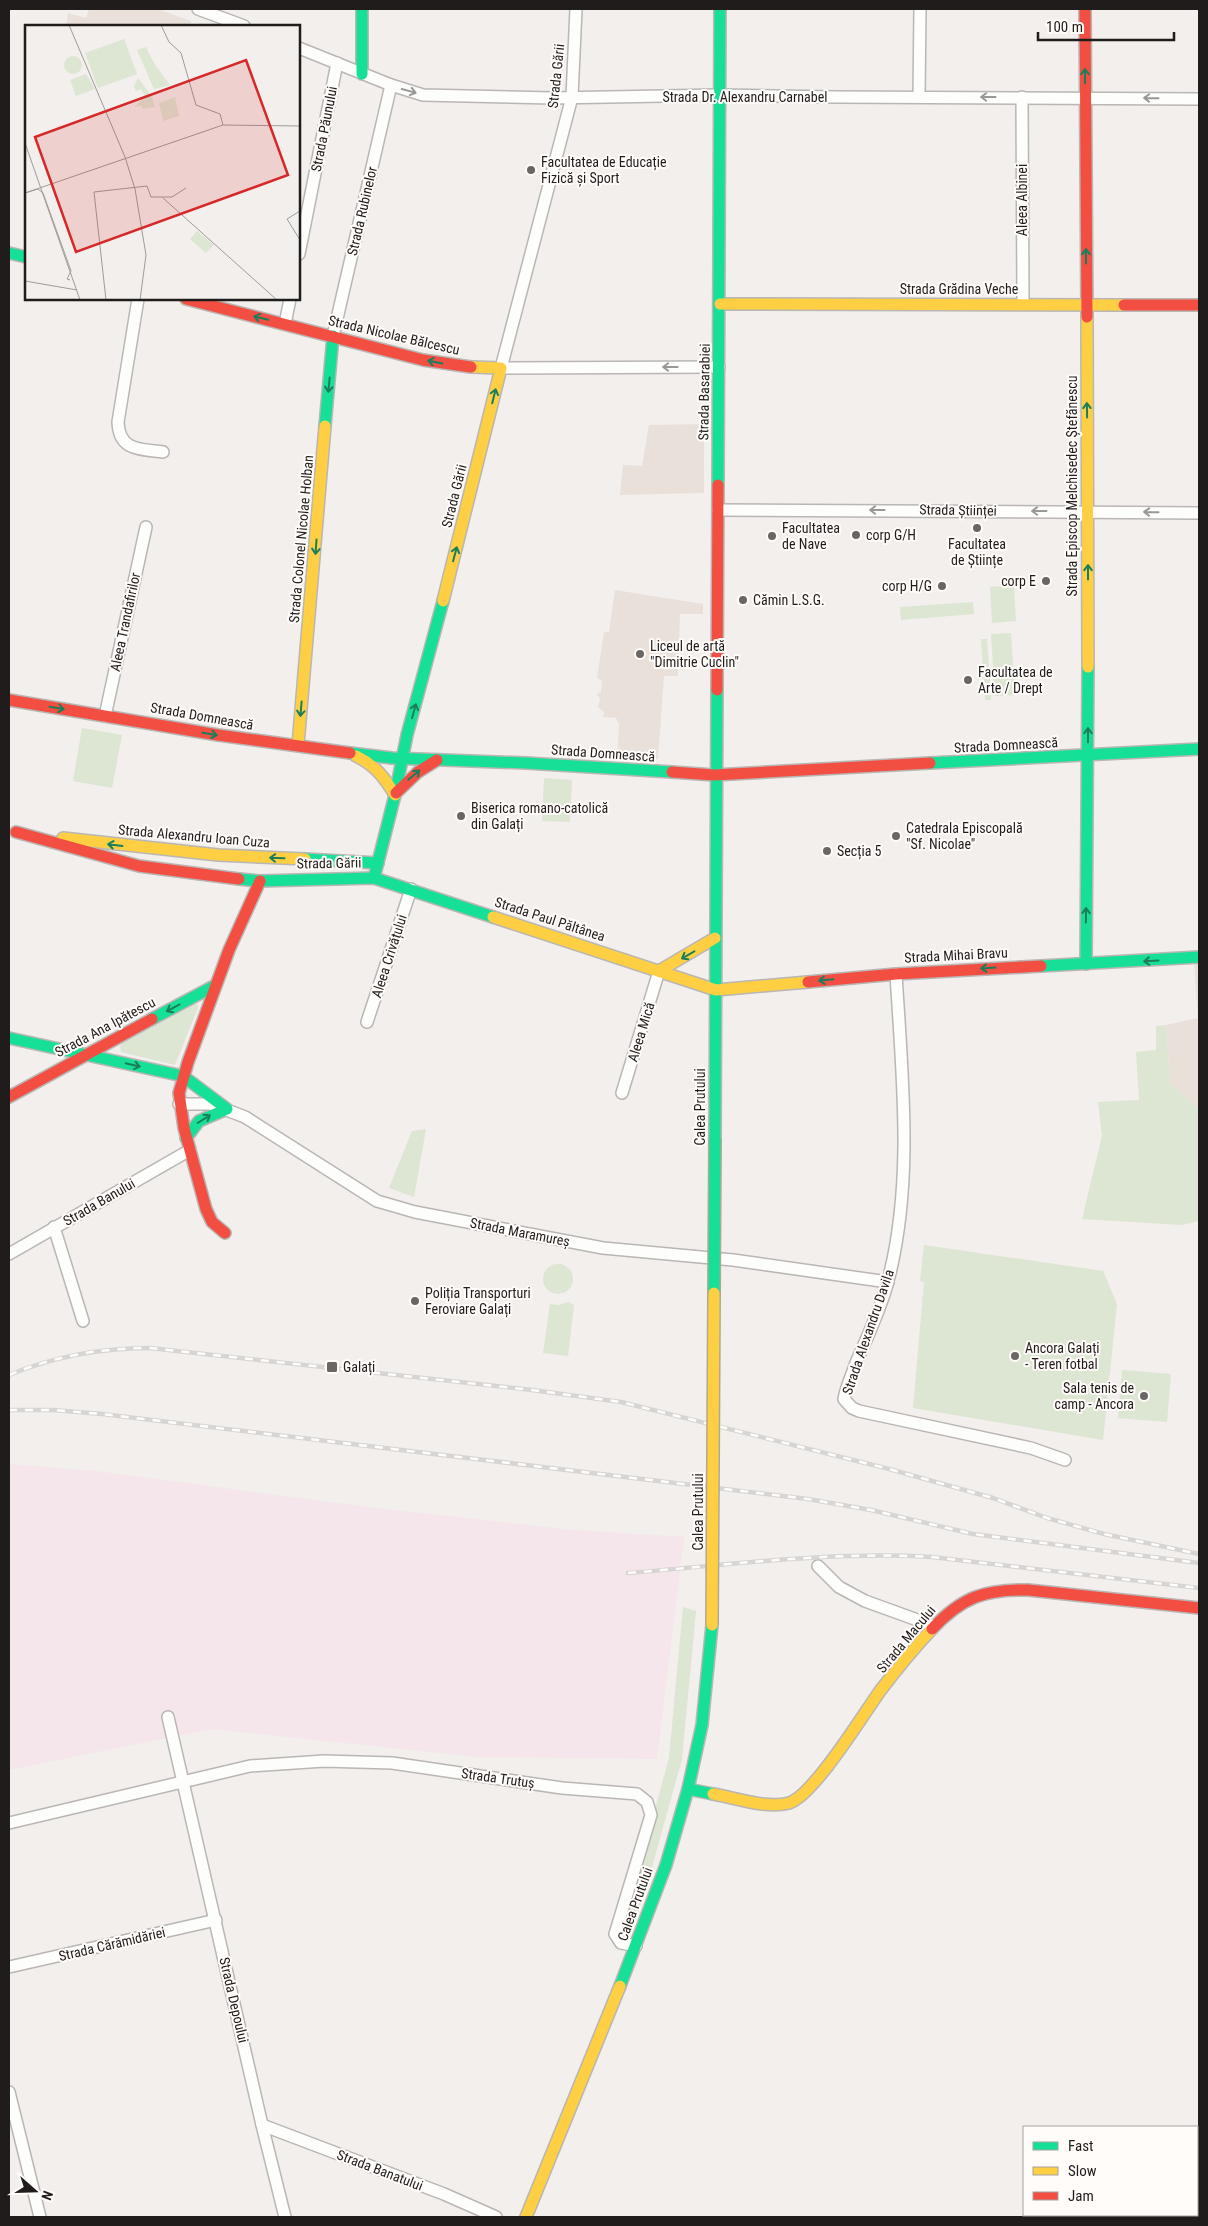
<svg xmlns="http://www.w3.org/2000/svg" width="1208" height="2226" font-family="'Roboto Condensed',sans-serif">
  <rect width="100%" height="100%" fill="#f2efec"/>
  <g fill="#e9e0da">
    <path d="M89,9H158L191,21L190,26H66L68,13L86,18Z"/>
    <path d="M704,424V493L620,495L623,465L642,466L649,425Z"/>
    <path d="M615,590L703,604V614H680L678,676H664L658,759L617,758L619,724L616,718L603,717L604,712L598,707L600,699L597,694L601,692L602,681L597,678L604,632H609Z"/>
    <path d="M1194,964H1199V1109L1170,1083L1166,1025L1198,1018Z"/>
  </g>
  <path fill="#f4e6ea" d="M9,1464L96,1471L368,1507L574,1530L684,1537L657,1759L477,1757L211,1729L9,1770Z"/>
  <g fill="#dde5d3">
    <path d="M1014,585L1016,621L992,623L990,587Z"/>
    <path d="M973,602L974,614L901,620L900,607Z"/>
    <path d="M1011,633L1015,695L995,696L991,634Z"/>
    <path d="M981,639H987L991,700H985Z"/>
    <path d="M82,728L122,735L112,788L73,781Z"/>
    <path d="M544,778L572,780L570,822L542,821Z"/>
    <path d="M196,1004L198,1005V1008L175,1065L121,1052L120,1046L122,1043Z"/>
    <path d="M1166,1025L1170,1083L1199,1109V1221L1182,1225L1082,1219L1102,1136L1098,1102L1139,1100L1136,1052L1156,1050V1026Z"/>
    <path d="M426,1129L414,1197L389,1188L412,1131Z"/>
    <path d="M924,1245L1103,1271L1117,1304L1103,1440L913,1408L924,1282L920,1281Z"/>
    <circle cx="558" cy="1279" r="15"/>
    <path d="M568,1302L574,1305L568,1356L543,1353L550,1304L559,1305Z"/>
    <path d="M1122,1370L1171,1374L1167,1422L1118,1418Z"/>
    <path d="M683,1607L696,1611L682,1759L649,1878L627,1939L621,1933L669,1758Z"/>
  </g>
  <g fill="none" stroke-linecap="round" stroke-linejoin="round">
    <g stroke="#b9b6b4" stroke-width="14">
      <g id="street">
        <path d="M198,9L244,26"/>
        <path d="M576,9L572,97L501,368L719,367"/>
        <path d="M299,48L391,85L423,95L553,98L719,95L837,97L1199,99"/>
        <path d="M919,97L920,9"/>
        <path d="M1022,97L1023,304"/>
        <path d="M299,254L337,63"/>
        <path d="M138,299L118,422C119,451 140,449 163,452"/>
        <path d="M285,324L290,299"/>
        <path d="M333,336L391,85"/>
        <path d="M718,510L1199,513"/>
        <path d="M105,716L146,527"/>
        <path d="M896,974C902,1075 914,1182 888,1281C881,1309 867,1337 856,1363C852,1375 846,1387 844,1399L852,1408L859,1411L1031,1448L1065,1460"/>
        <path d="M367,1022L411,889"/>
        <path d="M622,1093L659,971"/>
        <path d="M179,1104H211L245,1117L377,1201L415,1212L603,1248L733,1260L888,1282"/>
        <path d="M54,1227L83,1321"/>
        <path d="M9,1254L190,1150"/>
        <path d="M818,1566L839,1587L865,1601L934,1626"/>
        <path d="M168,1717L262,2125L285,2217"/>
        <path d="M9,1823L250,1766L324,1761L392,1763L562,1788L637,1794L647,1802L651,1815L615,1934L621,1943L636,1946"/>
        <path d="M9,1967L216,1920"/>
        <path d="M9,2092L40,2217"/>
        <path d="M262,2125L444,2194L496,2217"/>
      </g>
    </g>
    <g stroke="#b9b6b4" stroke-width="14">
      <g id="fast">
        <path d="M362,9V74"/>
        <path d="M9,253L26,257"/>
        <path d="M325,426L333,336"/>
        <path d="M718,485L720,9"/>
        <path d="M350,753L392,758L526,763L672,772"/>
        <path d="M930,763L1199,749"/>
        <path d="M305,859L378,863"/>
        <path d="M374,878L395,795L407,735L443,601"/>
        <path d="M239,879L260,881L374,878L493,917"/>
        <path d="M1086,964L1088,667"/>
        <path d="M1041,966L1199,957"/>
        <path d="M152,1019L216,985"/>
        <path d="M9,1038L183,1076"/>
        <path d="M183,1076L227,1109L199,1121L186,1138"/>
        <path d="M715,1139L717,690"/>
        <path d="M688,1789L702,1725L712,1625"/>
        <path d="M620,1986L666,1865L688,1789L713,1794"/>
      </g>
    </g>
    <g stroke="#b9b6b4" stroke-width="14">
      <g id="slow">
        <path d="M720,304L1124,305"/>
        <path d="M1087,317L1088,667"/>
        <path d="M443,601L501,368L471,367"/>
        <path d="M298,745L325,426"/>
        <path d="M356,756C375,765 385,778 395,795"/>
        <path d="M63,838L218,855L305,859"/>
        <path d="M493,917L716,990L808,982"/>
        <path d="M659,971L715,938"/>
        <path d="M713,1794C737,1798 766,1809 789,1803C813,1796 863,1715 880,1691C896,1670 913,1649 932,1629"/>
        <path d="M526,2217L620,1986"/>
      </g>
    </g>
    <g stroke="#b9b6b4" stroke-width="14">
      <g id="jam">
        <path d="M1085,9L1087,317"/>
        <path d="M186,299L423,360L471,367"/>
        <path d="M1124,305H1199"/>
        <path d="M717,690L718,485"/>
        <path d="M9,700L218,735L350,753"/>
        <path d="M672,772L714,775L930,763"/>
        <path d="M396,793L418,772L437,760"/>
        <path d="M16,832L139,866L239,879"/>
        <path d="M808,982L896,974L1041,966"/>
        <path d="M9,1097L152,1019"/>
        <path d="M225,1233L212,1222L206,1209L184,1128L179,1093L188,1062L229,950L260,881"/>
        <path d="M932,1629C962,1597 985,1589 1028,1590L1199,1608"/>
      </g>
    </g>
    <use href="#street" stroke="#fdfdfc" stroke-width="11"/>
    <use href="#fast" stroke="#16e098" stroke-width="11"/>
    <use href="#slow" stroke="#ffcf43" stroke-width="11"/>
    <use href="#jam" stroke="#f24e42" stroke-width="11"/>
    <g stroke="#d6d5d4" stroke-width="4.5">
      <g id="rail">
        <path d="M9,1375C55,1356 100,1348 150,1348L532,1390L621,1402L889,1469L993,1498L1047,1518L1104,1534L1199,1554"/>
        <path d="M9,1410H53L102,1414L808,1499L871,1510L973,1534L1199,1563"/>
        <path d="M628,1573C729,1565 831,1551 932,1557L1199,1588"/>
      </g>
    </g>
    <use href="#rail" stroke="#fffcfa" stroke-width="2.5" stroke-dasharray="8" stroke-linecap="butt"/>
    <g stroke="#b0a990" stroke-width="14" stroke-linecap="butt">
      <path id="fast-bridge" d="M714,1293L715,1139"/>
    </g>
    <g stroke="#b0a990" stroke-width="14" stroke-linecap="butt">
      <path id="slow-bridge" d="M712,1625L714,1293"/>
    </g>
    <use href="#fast-bridge" stroke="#16e098" stroke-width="11"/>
    <use href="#slow-bridge" stroke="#ffcf43" stroke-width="11"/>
  </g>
  <defs><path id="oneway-shaft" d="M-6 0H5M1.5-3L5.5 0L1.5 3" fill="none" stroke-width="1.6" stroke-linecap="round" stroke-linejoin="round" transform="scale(1.25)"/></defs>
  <g stroke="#1a7e5a">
    <use href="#oneway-shaft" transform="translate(1085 76) rotate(-90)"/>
    <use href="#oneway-shaft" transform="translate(1086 256) rotate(-90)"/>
    <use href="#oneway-shaft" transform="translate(261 318) rotate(-166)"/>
    <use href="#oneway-shaft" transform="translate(435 362) rotate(-169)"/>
    <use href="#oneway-shaft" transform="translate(329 385) rotate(95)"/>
    <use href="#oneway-shaft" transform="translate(494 396) rotate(-76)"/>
    <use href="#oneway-shaft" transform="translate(1087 410) rotate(-91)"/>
    <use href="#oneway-shaft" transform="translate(316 547) rotate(94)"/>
    <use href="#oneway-shaft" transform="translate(455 554) rotate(-75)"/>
    <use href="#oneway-shaft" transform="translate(1088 572) rotate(-90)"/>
    <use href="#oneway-shaft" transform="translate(57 708) rotate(9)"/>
    <use href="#oneway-shaft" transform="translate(301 709) rotate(95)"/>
    <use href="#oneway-shaft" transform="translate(414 711) rotate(-74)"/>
    <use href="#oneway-shaft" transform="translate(210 734) rotate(9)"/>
    <use href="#oneway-shaft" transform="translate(1088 735) rotate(-90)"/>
    <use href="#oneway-shaft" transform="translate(414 775) rotate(-40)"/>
    <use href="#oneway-shaft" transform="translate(115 845) rotate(-173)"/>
    <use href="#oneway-shaft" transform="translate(277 858) rotate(-178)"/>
    <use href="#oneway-shaft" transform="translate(1086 915) rotate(-89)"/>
    <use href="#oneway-shaft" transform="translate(688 955) rotate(150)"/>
    <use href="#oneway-shaft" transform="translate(1151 961) rotate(177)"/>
    <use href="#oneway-shaft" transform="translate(988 968) rotate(176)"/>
    <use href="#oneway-shaft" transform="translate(826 980) rotate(175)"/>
    <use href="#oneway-shaft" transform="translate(173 1008) rotate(152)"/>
    <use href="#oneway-shaft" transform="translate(133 1065) rotate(13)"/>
    <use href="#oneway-shaft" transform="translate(204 1119) rotate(-32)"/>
  </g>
  <g stroke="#999897">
    <use href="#oneway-shaft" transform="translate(409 91) rotate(15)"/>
    <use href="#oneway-shaft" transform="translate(988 97) rotate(180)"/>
    <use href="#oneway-shaft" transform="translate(1151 98) rotate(-179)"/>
    <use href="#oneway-shaft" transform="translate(670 367) rotate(180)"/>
    <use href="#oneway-shaft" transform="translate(877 510) rotate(180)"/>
    <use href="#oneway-shaft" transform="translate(1039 511) rotate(-180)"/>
    <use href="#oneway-shaft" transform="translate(1151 512) rotate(-179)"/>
  </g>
  <g fill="#696664" stroke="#fffcfa" stroke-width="2">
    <circle cx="531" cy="170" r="5"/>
    <circle cx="977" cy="528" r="5"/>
    <circle cx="856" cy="535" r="5"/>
    <circle cx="772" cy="536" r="5"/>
    <circle cx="1046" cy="581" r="5"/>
    <circle cx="942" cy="586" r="5"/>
    <circle cx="743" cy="600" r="5"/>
    <circle cx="640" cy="654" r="5"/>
    <circle cx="968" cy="680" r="5"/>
    <circle cx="461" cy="816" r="5"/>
    <circle cx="896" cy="836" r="5"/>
    <circle cx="827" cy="851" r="5"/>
    <circle cx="415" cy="1301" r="5"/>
    <circle cx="1015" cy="1356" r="5"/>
    <rect x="326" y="1361" width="12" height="12" rx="2.5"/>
    <circle cx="1144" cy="1396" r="5"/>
  </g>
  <g text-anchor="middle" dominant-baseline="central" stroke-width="4" stroke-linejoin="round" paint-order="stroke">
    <g font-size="14" fill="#1f1c1b" stroke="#fffcfa">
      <text transform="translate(556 76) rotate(-84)">Strada Gării</text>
      <text x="745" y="97">Strada Dr. Alexandru Carnabel</text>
      <text transform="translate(324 129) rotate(-79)">Strada Păunului</text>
      <text transform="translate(1022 200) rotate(-90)">Aleea Albinei</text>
      <text transform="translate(362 211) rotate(-77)">Strada Rubinelor</text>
      <text x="959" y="289">Strada Grădina Veche</text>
      <text transform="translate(394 335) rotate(13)">Strada Nicolae Bălcescu</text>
      <text transform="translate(704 392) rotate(-89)">Strada Basarabiei</text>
      <text transform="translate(1072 486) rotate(-90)">Strada Episcop Melchisedec Ștefănescu</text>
      <text transform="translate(454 496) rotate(-76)">Strada Gării</text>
      <text transform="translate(958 510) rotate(1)">Strada Științei</text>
      <text transform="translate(301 539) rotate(-85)">Strada Colonel Nicolae Holban</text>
      <text transform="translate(125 622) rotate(-78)">Aleea Trandafirilor</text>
      <text transform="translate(202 716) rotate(10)">Strada Domnească</text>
      <text transform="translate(1006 745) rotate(-3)">Strada Domnească</text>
      <text transform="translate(603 753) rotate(4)">Strada Domnească</text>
      <text transform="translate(194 836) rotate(5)">Strada Alexandru Ioan Cuza</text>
      <text transform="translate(329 863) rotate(-1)">Strada Gării</text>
      <text transform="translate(550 919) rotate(18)">Strada Paul Păltânea</text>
      <text transform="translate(956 955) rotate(-3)">Strada Mihai Bravu</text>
      <text transform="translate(389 956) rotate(-72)">Aleea Crivățului</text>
      <text transform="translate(105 1027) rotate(-28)">Strada Ana Ipătescu</text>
      <text transform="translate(641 1032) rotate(-73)">Aleea Mică</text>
      <text transform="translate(700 1107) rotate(-90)">Calea Prutului</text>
      <text transform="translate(99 1202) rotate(-30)">Strada Banului</text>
      <text transform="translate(520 1232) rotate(11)">Strada Maramureș</text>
      <text transform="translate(868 1332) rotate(-71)">Strada Alexandru Davila</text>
      <text transform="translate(698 1512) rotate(-90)">Calea Prutului</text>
      <text transform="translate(906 1639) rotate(-50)">Strada Macului</text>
      <text transform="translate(498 1778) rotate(8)">Strada Trutuș</text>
      <text transform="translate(635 1904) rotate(-70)">Calea Prutului</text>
      <text transform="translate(112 1944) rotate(-13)">Strada Cărămidăriei</text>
      <text transform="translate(234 2000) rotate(77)">Strada Depoului</text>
      <text transform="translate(380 2170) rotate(21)">Strada Banatului</text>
    </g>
    <g font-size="14" fill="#1f1c1b" stroke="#fffcfa" text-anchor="start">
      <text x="541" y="162">Facultatea de Educație<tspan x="541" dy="16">Fizică și Sport</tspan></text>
      <text x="782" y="528">Facultatea<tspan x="782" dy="16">de Nave</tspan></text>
      <text x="866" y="535">corp G/H</text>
      <text x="977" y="544" text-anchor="middle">Facultatea<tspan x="977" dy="16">de Științe</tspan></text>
      <text x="1036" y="581" text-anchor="end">corp E</text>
      <text x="932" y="586" text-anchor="end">corp H/G</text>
      <text x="753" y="600">Cămin L.S.G.</text>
      <text x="650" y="646">Liceul de artă<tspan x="650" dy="16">"Dimitrie Cuclin"</tspan></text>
      <text x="978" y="672">Facultatea de<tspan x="978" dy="16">Arte / Drept</tspan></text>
      <text x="471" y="808">Biserica romano-catolică<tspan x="471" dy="16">din Galați</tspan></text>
      <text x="906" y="828">Catedrala Episcopală<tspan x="906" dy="16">"Sf. Nicolae"</tspan></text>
      <text x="837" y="851">Secția 5</text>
      <text x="425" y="1293">Poliția Transporturi<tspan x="425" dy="16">Feroviare Galați</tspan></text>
      <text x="1025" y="1348">Ancora Galați<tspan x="1025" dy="16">- Teren fotbal</tspan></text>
      <text x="343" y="1367">Galați</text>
      <text x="1134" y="1388" text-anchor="end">Sala tenis de<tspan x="1134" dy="16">camp - Ancora</tspan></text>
    </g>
  </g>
  <g transform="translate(25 25)">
    <rect width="275" height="275" fill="#f2efec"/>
    <path d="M99,14L112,49L73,63L60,28ZM121,22L130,40L145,60L129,64L112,25ZM39 40a9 9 0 1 1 18 0a9 9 0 1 1-18 0ZM61,49L70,64L51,71L45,55ZM113,53L127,72L130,82L118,84L116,81L109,82L120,72L116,64L111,66L109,61ZM150,72L154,91L138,96L134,78ZM172,206L189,220L181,228L165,214Z" fill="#dde5d3"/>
    <path fill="none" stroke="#9e9b98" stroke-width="1" d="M44,0L100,132L110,164L121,230L115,275M136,0L144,17L156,28L171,80L195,89L198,100L275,101M0,118L55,275M0,168L198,100M0,168L13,164L18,168L46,246L42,254L45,255M138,173L252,275M275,186L262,194L275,215M0,256L52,265M81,275L69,167L122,161L126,172H147L161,163"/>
    <path fill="#d62828" fill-opacity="0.15" stroke="#d62828" stroke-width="2.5" d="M221,35L263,150L51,227L10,112Z"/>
    <rect width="275" height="275" fill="none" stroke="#1f1c1b" stroke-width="2.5"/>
  </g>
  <rect width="1208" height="2226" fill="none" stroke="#1f1c1b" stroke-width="20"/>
  <rect x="1023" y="2126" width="175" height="90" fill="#fffcfa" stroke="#a5a2a1"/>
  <rect x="1033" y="2142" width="25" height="8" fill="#16e098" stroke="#a5a2a1"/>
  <text x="1068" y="2151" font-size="15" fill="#1f1c1b">Fast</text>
  <rect x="1033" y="2167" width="25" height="8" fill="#ffcf43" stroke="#a5a2a1"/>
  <text x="1068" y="2176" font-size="15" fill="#1f1c1b">Slow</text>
  <rect x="1033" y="2192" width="25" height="8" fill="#f24e42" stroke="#a5a2a1"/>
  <text x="1068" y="2201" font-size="15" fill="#1f1c1b">Jam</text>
  <g transform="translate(35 2191) rotate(110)" stroke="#fffcfa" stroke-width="4" paint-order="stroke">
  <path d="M0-4L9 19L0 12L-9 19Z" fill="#1f1c1b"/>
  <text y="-8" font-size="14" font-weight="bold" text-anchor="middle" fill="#1f1c1b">N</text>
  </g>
  <path d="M1038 32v8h136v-8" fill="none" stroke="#1f1c1b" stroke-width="2.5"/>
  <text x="1046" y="32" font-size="15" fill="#1f1c1b" stroke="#fffcfa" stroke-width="4" paint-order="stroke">100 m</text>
</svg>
